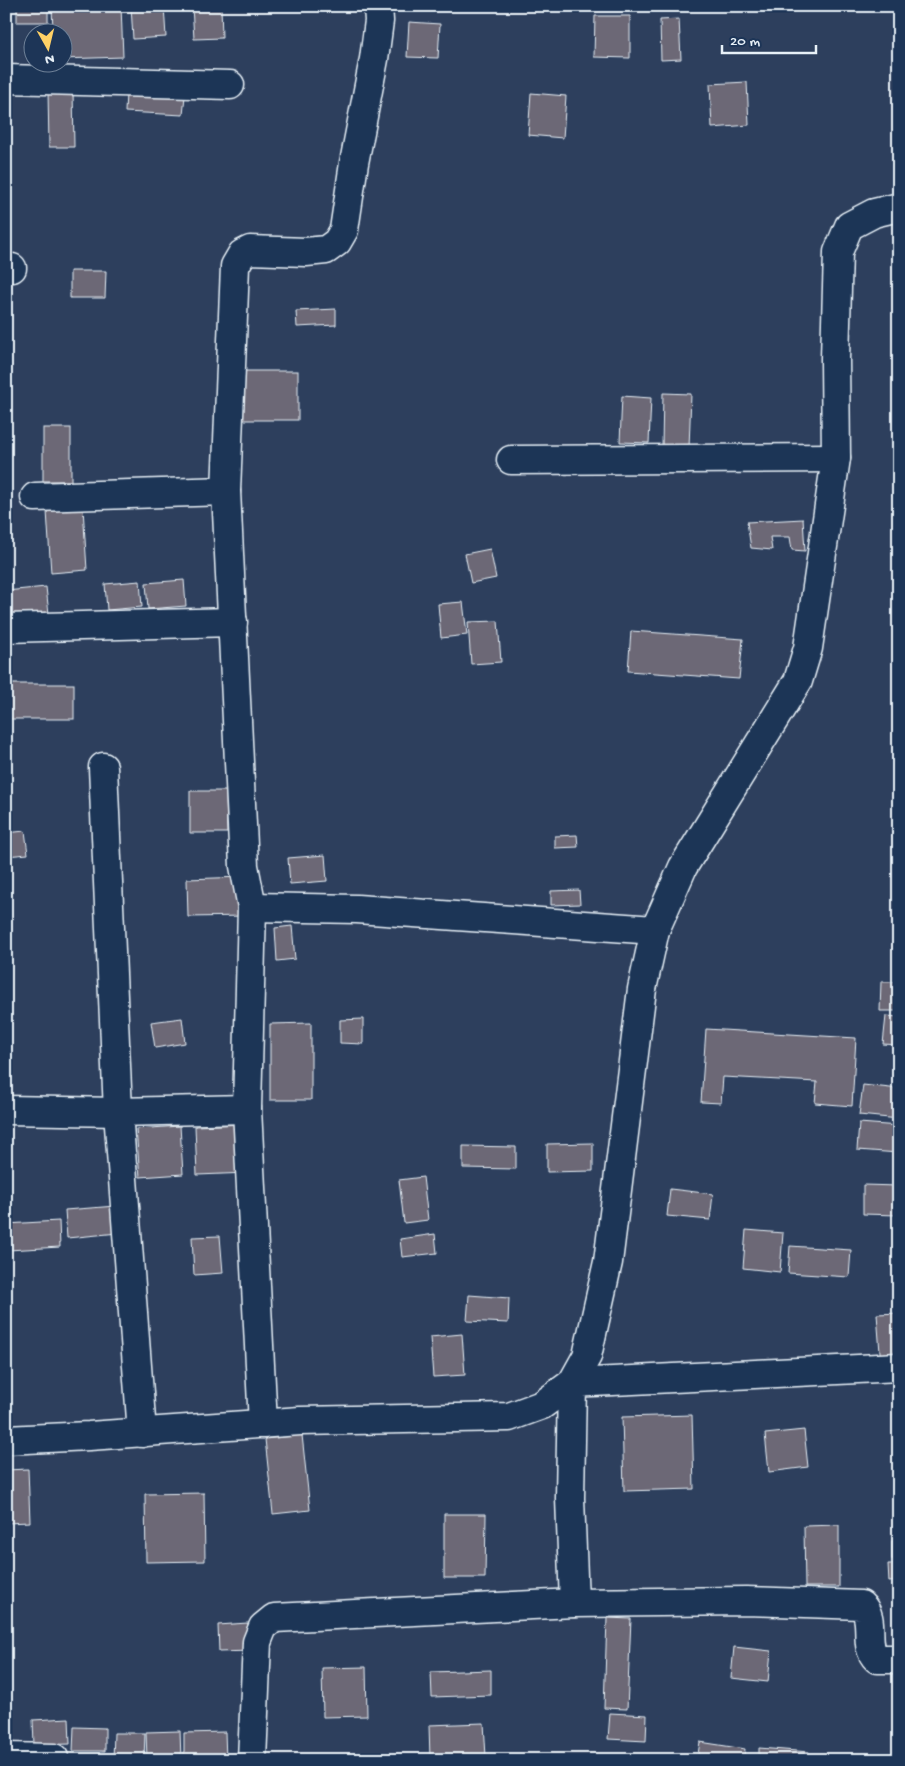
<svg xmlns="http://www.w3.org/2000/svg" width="905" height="1766" font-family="'Gochi Hand',sans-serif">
  <rect width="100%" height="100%" fill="#2d3f5d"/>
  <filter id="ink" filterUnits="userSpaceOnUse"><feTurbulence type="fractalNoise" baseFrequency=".02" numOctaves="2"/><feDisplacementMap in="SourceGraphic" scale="10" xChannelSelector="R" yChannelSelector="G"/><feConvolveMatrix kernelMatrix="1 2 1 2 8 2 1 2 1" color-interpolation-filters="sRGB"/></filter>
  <g filter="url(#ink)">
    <g fill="#6c6876" stroke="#e8f1f8">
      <rect x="17" y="6" width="31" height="16"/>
      <path d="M52,6H121L123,57L62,59V32H53Z"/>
      <path d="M131,6H164L166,37L133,39Z"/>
      <path d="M192,6H221L222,38L194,39Z"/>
      <path d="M595,16H630V58L594,57Z"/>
      <path d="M679,19L681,59L661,60L660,20Z"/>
      <path d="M409,22L440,24L438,58L407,57Z"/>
      <path d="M747,82L749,125L712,128L710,84Z"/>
      <path d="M48,91H73L74,147H49Z"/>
      <path d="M126,93L185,96L183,115L125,112Z"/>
      <path d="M531,93L566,96L563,138L528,135Z"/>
      <path d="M70,271H106L105,298H70Z"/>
      <path d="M336,309V325L297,327L296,311Z"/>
      <rect x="233" y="371" width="65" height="49"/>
      <path d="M663,393L691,394L689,448L662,447Z"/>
      <path d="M622,396L651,398L649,443L620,442Z"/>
      <rect x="43" y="428" width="28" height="53"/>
      <path d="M83,508L87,570L51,573L47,511Z"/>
      <path d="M803,519L805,551L792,550L790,537H770L772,550L751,548L747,522Z"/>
      <path d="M490,549L496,578L471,583L465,554Z"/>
      <path d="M184,580L186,606L148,609L146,583Z"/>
      <path d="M140,581L142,607L107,610L105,584Z"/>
      <path d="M46,587L49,614L6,618V591Z"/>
      <path d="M463,602L467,635L441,638L438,604Z"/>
      <path d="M498,621L501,662L471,664L468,622Z"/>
      <path d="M631,631L743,639L739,679L628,671Z"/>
      <rect x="6" y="684" width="68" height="35"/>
      <path d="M190,791H226L227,833H190Z"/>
      <path d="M25,831L28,854L6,856V833Z"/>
      <path d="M577,835L578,847L555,848V836Z"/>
      <path d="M325,855L327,881L290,884L288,858Z"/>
      <path d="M243,877L245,916L188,917L187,879Z"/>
      <path d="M579,890L580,904L551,905V891Z"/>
      <path d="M292,926L295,959L277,961L275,928Z"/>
      <path d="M881,982H899V1011H880Z"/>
      <path d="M886,1016L899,1017V1045L883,1044Z"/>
      <path d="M182,1018L185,1043L155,1048L151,1022Z"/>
      <path d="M363,1019V1044L340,1043V1020Z"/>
      <path d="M311,1023V1100H270V1024Z"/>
      <path d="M706,1029L856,1038L852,1106L815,1103L817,1082L723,1077L721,1103L701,1102Z"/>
      <path d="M863,1085L899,1089V1119L859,1115Z"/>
      <path d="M859,1123L899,1126V1153L857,1150Z"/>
      <path d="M247,1124L248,1173L197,1175L195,1126Z"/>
      <path d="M180,1126L183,1174L140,1177L136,1129Z"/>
      <path d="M593,1143V1171L547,1172V1144Z"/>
      <path d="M463,1146L516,1147V1169L463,1168Z"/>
      <path d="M423,1177L428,1220L404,1223L399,1180Z"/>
      <path d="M863,1185L898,1186V1215L863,1214Z"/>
      <path d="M670,1189L713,1194L710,1220L667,1216Z"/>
      <path d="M116,1206L118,1233L67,1238L65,1210Z"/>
      <path d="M59,1221L60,1247L8,1250L6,1224Z"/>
      <path d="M746,1230L783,1233L780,1272L743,1268Z"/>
      <path d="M435,1234L437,1253L402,1257L400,1239Z"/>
      <path d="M220,1236L223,1273L194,1275L192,1237Z"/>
      <path d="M790,1246L851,1250L849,1277L788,1273Z"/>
      <path d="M469,1295L509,1298L508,1323L467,1321Z"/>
      <path d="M899,1313V1364L881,1365L877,1314Z"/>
      <path d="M462,1334L465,1375L433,1377L430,1337Z"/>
      <path d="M692,1415L694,1489L624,1491L622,1417Z"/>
      <path d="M804,1430L808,1467L769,1472L765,1434Z"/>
      <path d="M302,1435L310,1510L273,1514L265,1439Z"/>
      <path d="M28,1469L30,1522L6,1523V1470Z"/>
      <path d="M204,1493L205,1561L146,1562L145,1494Z"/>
      <path d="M444,1514H486L485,1578H444Z"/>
      <path d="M839,1525V1587H805L804,1526Z"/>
      <rect x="892" y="1541" width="7" height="18"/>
      <path d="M888,1564H899V1581L889,1582Z"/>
      <path d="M607,1618L631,1619L627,1709L604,1708Z"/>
      <path d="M248,1623L250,1651L219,1652L218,1625Z"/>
      <path d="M734,1647L771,1651L768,1682L731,1678Z"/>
      <path d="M366,1667L367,1716L323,1717L322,1668Z"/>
      <path d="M491,1670V1695L432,1697L431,1672Z"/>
      <path d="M610,1713L647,1715L646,1741L608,1739Z"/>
      <path d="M69,1718L70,1744L34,1745L33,1720Z"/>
      <path d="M484,1723L486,1757L430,1759L429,1725Z"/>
      <path d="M74,1727L105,1728V1751H73Z"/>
      <path d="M180,1731L181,1760H147L146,1732Z"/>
      <path d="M225,1732L226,1760H184V1733Z"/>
      <path d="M114,1733H145L144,1760H113Z"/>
      <path d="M700,1742L745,1749L744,1760H697Z"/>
      <path d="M759,1748L809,1752L808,1760H759Z"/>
    </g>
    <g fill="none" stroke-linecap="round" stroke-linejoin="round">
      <g stroke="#e8f1f8" stroke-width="31">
        <g id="minor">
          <path d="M6,79L230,85"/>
          <path d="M6,268H12"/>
          <path d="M511,460L836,458"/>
          <path d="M35,497L226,491"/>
          <path d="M6,628L233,622"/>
          <path d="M103,767L118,1112L142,1433"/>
          <path d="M252,907L357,909L655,930"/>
          <path d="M6,1110L118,1112L247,1109"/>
          <path d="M899,1367L572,1383L570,1498L574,1603L746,1601L861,1605C877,1619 862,1645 877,1659H899"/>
          <path d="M263,1424L247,1109L252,907L244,866L226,491L235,266L242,254L250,250L306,252L326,250L337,242L344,230L354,163L374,59L379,21L378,6"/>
          <path d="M6,1440L89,1436L300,1421L509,1417L542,1405L572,1383L587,1356L608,1262L642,989L655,930L683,867L798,681L808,648L836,458L835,359L838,252L849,226L874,213L899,207"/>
          <path d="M6,1757L54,1758"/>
          <path d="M252,1760L257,1642L263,1627L274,1618L574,1603"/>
        </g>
      </g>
      <use href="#minor" stroke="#1d3557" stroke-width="28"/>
    </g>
  </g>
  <rect width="905" height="1766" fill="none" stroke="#1d3557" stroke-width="25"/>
  <rect x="12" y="12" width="880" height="1741" fill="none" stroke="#e8f1f8" stroke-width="2" filter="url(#ink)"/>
  <g transform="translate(48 48) rotate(172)"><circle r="24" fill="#1d3557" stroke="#6e8097"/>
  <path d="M0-4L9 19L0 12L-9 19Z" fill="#ffd166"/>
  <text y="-8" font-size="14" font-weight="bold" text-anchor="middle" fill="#e8f1f8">N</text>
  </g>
  <path d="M722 45v8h94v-8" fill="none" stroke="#e8f1f8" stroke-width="2.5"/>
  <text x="730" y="45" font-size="15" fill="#e8f1f8" stroke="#1d3557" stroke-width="4" paint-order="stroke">20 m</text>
</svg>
